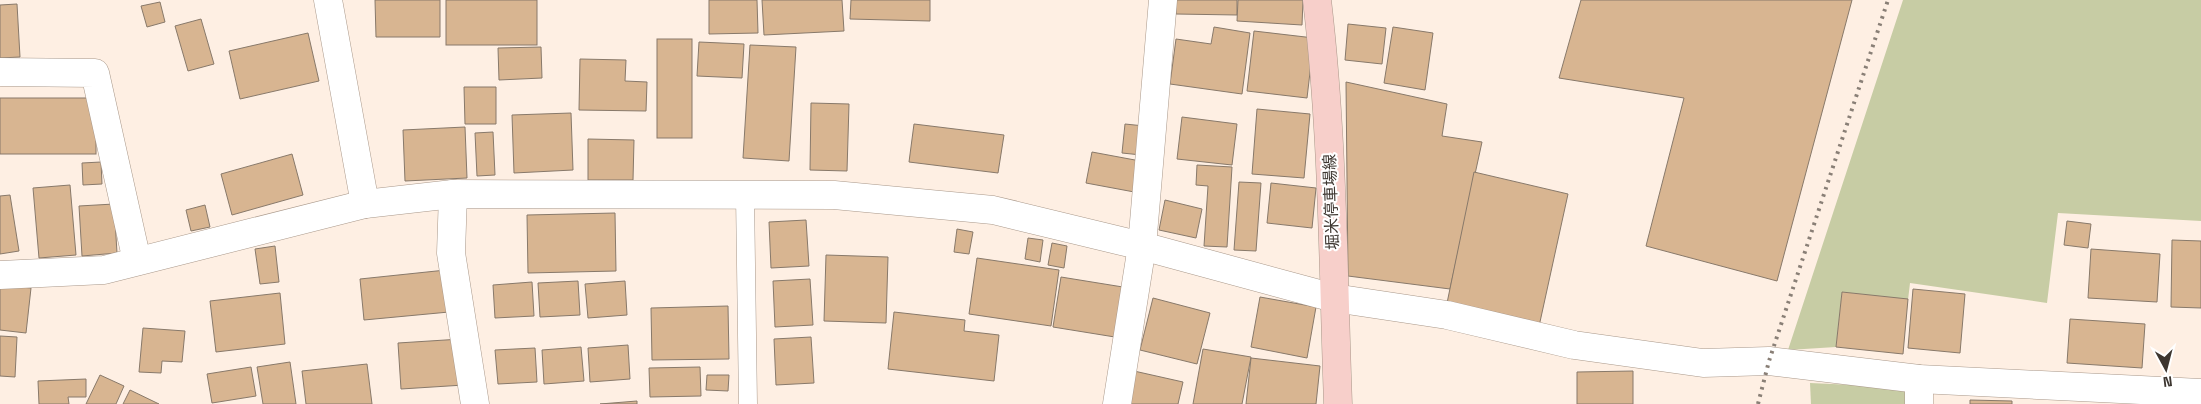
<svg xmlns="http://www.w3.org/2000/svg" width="2201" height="404" font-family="'Space Grotesk','Noto Sans JP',sans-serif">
  <rect width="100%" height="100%" fill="#feefe3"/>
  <g fill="#c7cca4">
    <path d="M1903,0H2201V221L2058,213L2047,303L1910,283L1908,300L1842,292L1836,347L1788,350Z"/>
    <path d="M1810,383L1919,388L1917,404H1811Z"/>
  </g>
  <g fill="#d8b591" stroke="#88796a">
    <path d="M375,0H440V37H376Z"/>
    <rect x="446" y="0" width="91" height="45"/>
    <path d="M709,0H757L758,33L709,34Z"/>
    <path d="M762,0H842L844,31L764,35Z"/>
    <path d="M851,0H930V21L850,19Z"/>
    <path d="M1176,0H1237V15L1176,14Z"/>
    <path d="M1238,0H1303L1302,25L1237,21Z"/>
    <path d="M1581,0H1852L1777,281L1646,246L1684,98L1559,78Z"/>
    <path d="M160,2L165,22L147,27L141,6Z"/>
    <path d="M17,4L20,57L0,58V5Z"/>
    <path d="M201,19L214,64L188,71L175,26Z"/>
    <path d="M1348,24L1386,28L1382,64L1345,60Z"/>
    <path d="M1214,27L1250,33L1242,94L1170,84L1176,39L1211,44Z"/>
    <path d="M1393,27L1433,33L1425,90L1384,83Z"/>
    <path d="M1254,31L1314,38L1307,98L1247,91Z"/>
    <path d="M308,33L319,81L240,99L229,51Z"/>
    <rect x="657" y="39" width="35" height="99"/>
    <path d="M699,42L744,44L742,78L697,76Z"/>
    <path d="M750,45L796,47L789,161L743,158Z"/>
    <path d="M541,47L542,78L499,80L498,48Z"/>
    <path d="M580,59L626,60L625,81L647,82L646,111L579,110Z"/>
    <path d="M1346,82L1447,104L1442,136L1482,142L1450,289L1348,276Z"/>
    <path d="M464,87H496V124H465Z"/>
    <rect x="0" y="98" width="96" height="56"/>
    <path d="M811,103L849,104L847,171L810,170Z"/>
    <path d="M1257,109L1310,114L1304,178L1252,174Z"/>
    <path d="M571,113L573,170L514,173L512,115Z"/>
    <path d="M1182,117L1237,124L1232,165L1177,159Z"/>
    <path d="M914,124L1004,135L998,173L909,162Z"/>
    <path d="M1125,124L1154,127L1151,156L1122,153Z"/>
    <path d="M465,127L467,178L405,181L403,130Z"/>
    <path d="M493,132L495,175L477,176L475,133Z"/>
    <path d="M588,139L634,140L633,180H588Z"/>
    <path d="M1092,152L1151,163L1145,194L1086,183Z"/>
    <path d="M292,154L303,195L232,215L221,174Z"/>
    <path d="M101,162L102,184L83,185L82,163Z"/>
    <path d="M1197,165L1232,167L1227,247L1204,246L1208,186L1196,185Z"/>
    <path d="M1474,172L1568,194L1538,331L1446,308Z"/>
    <path d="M1239,182L1261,183L1256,251L1234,250Z"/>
    <path d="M1271,183L1316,188L1312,228L1267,223Z"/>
    <path d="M70,185L76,255L39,258L33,188Z"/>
    <path d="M10,195L19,251L0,254V196Z"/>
    <path d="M1165,200L1202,209L1196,238L1159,230Z"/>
    <path d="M114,204L117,253L82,256L79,206Z"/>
    <path d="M205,205L210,227L191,231L186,210Z"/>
    <path d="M615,213L616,271L528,273L527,215Z"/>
    <path d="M806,220L809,266L771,268L769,222Z"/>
    <path d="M2067,221L2091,224L2088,248L2064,245Z"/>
    <path d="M957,229L973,232L969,254L954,252Z"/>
    <path d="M1028,238L1043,240L1040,262L1025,259Z"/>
    <path d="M2172,240L2201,241V308L2171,307Z"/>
    <path d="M1052,243L1067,246L1064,268L1048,265Z"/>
    <path d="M275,246L279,282L260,284L255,249Z"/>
    <path d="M2091,249L2160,254L2157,302L2088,298Z"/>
    <path d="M826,255L888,257L886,323L824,321Z"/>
    <path d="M977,258L1059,270L1051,326L969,314Z"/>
    <path d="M446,270L449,312L364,320L360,279Z"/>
    <path d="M1061,277L1129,288L1121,338L1053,327Z"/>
    <path d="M810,279L813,325L775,327L773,281Z"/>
    <path d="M578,281L580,315L540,317L538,283Z"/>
    <path d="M625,281L627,315L588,318L585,284Z"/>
    <path d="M532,282L534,316L495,318L493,285Z"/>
    <path d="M0,285L31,288L26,333L0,330Z"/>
    <path d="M1913,289L1965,294L1960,353L1908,348Z"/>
    <path d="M1842,292L1908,299L1903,354L1836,347Z"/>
    <path d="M280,293L285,344L216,352L210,301Z"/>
    <path d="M1260,297L1316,307L1307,358L1251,347Z"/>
    <path d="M1153,298L1210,313L1197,364L1140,350Z"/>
    <path d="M728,306L729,359L652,360L651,308Z"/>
    <path d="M894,312L965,320L964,331L999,335L994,381L888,369Z"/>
    <path d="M2070,319L2145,324L2142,368L2067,363Z"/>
    <path d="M143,328L185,331L182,362L162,361L161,373L139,372Z"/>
    <path d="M0,336L17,337L15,377L0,376Z"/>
    <path d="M811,337L814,383L776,385L774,339Z"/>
    <path d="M461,339L464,385L401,389L398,343Z"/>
    <path d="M628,345L630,379L590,382L588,348Z"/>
    <path d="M581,347L584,381L544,384L542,350Z"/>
    <path d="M535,348L537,382L498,384L495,350Z"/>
    <path d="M1203,349L1251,357L1242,404H1193Z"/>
    <path d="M1251,358L1320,366L1316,404H1246Z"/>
    <path d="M290,362L296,404H263L257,367Z"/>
    <path d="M367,364L372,404H306L302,371Z"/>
    <path d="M251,367L256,396L212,403L207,374Z"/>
    <path d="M700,367L701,396L650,397L649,368Z"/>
    <path d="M1134,371L1183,382L1178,404H1127Z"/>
    <path d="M1633,371V404H1577V372Z"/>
    <path d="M100,375L124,386L116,404H86Z"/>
    <path d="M707,375H729L728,391L706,390Z"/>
    <path d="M86,379V397H68L69,404H39L38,381Z"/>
    <path d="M130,390L159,404H123Z"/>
    <path d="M1970,400L2012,401V404H1970Z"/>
    <path d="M637,401V404H600Z"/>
  </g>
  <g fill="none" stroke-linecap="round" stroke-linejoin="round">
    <g stroke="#a9988a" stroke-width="19">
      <path id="lane" d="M745,195L748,404"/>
    </g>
    <g stroke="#a9988a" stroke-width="29">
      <g id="street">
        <path d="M328,0L365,204"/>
        <path d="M0,72L95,73L137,261"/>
        <path d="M453,194L451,253L475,404"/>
        <path d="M0,275L104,270L365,204L453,194L834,195L993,210L1142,246L1334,298L1447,315L1574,345L1703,363L1769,361L1919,379L2201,393"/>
        <path d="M1117,404L1142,246L1163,0"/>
        <path d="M1919,404V379"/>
      </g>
    </g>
    <g stroke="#a9988a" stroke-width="29">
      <path id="secondary" d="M1317,0C1333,134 1333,269 1338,404"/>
    </g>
    <use href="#lane" stroke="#fff" stroke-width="18"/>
    <use href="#street" stroke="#fff" stroke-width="28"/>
    <use href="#secondary" stroke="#f7cfca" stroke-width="28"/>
    <path stroke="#897f76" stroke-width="4" stroke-dasharray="2.5 5" stroke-linecap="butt" d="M1758,404L1769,361L1888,0"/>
  </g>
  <g text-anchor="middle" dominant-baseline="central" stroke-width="4" stroke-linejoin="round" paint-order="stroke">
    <g font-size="16" fill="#3d3630" stroke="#fff">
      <text transform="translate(1331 202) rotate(-92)">堀米停車場線</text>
    </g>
  </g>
  <g transform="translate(2166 369) rotate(173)" stroke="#ffffff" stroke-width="4" paint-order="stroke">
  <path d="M0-4L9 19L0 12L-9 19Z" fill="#3d3630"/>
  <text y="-8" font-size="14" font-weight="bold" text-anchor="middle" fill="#3d3630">N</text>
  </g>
</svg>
